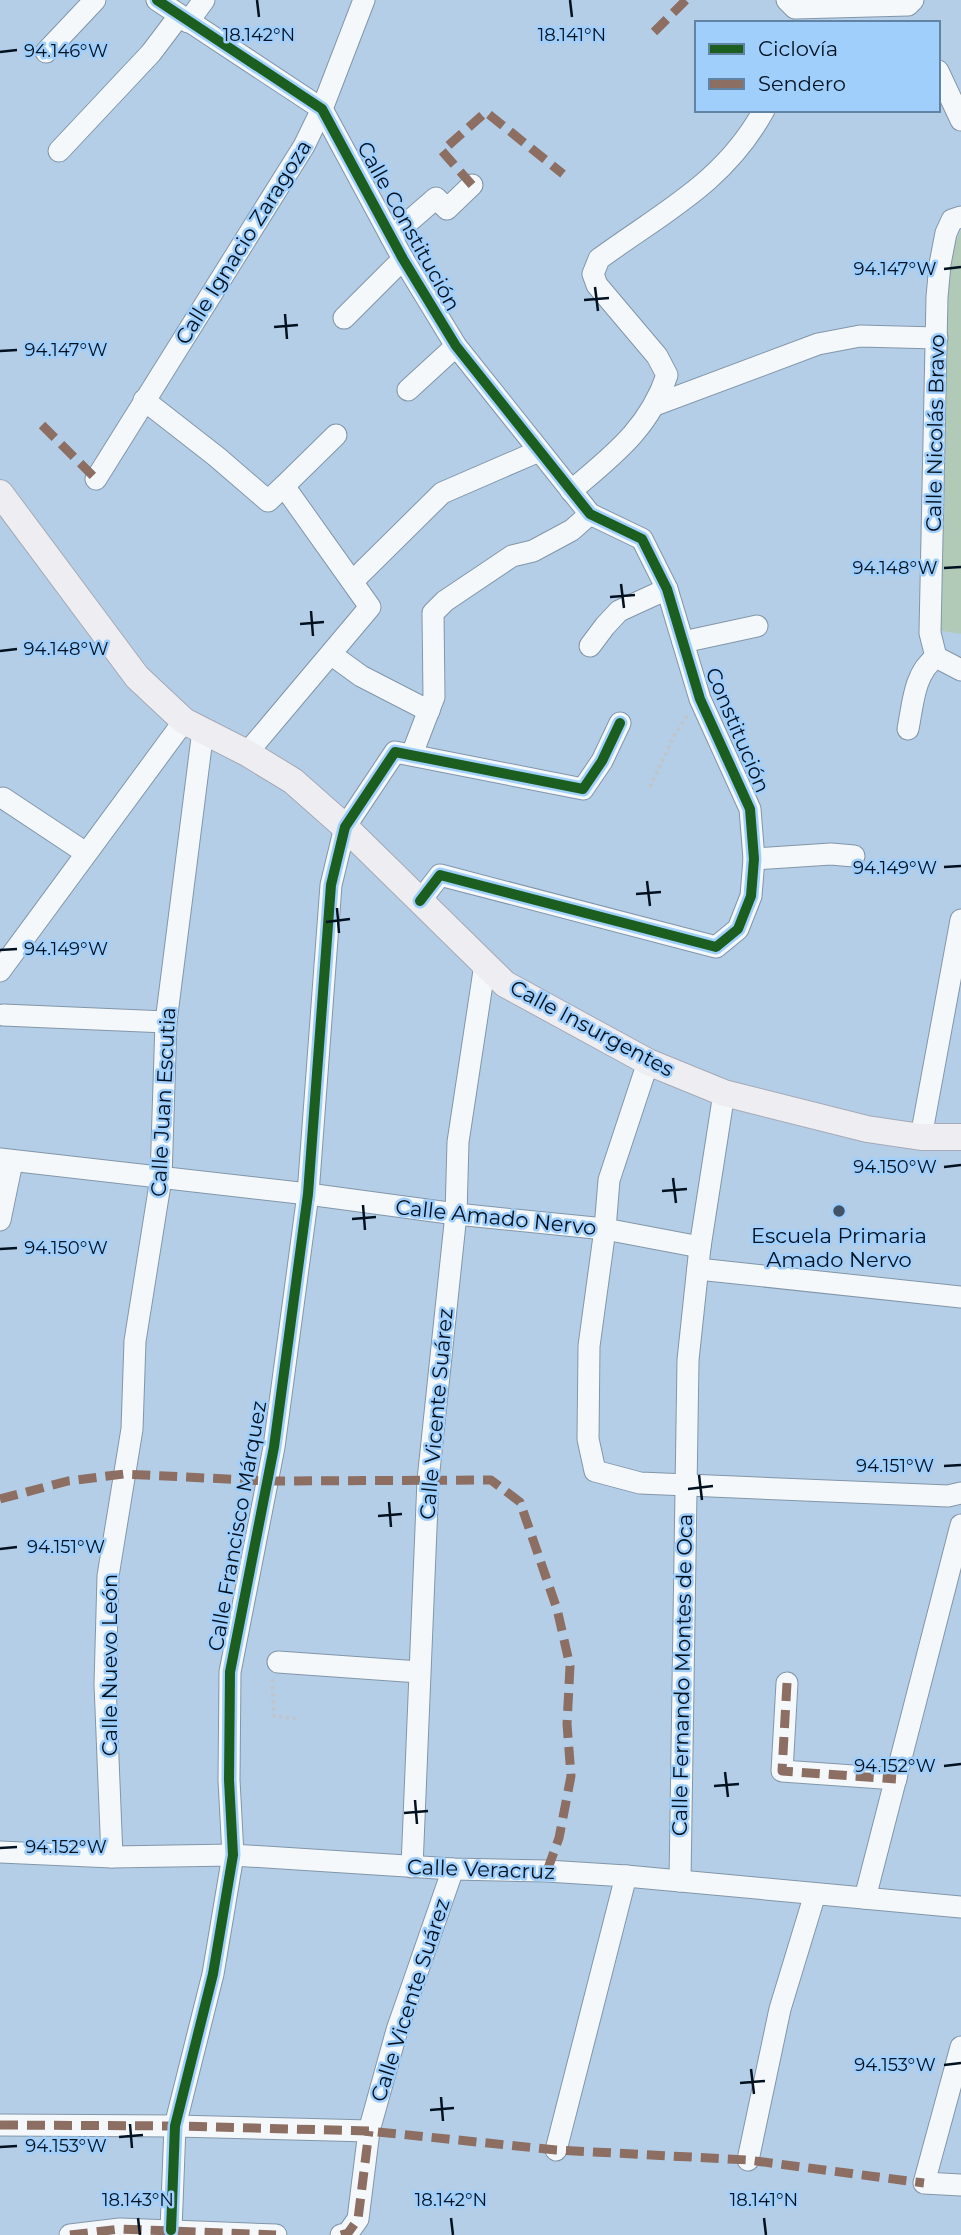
<svg xmlns="http://www.w3.org/2000/svg" width="961" height="2235" font-family="Montserrat,sans-serif">
  <rect width="100%" height="100%" fill="#b5cee7"/>
  <path fill="#b1cab7" d="M961,229V634L936,630L947,265Z"/>
  <g fill="none" stroke-linecap="round" stroke-linejoin="round">
    <g stroke="#8296a9" stroke-width="23">
      <g id="minor">
        <path d="M157,0L322,109L403,259L456,346L590,514L642,539L667,589L700,699L750,809L754,859L751,896L738,929L716,947L440,875L420,901"/>
        <path d="M787,0L795,8L908,5L913,0"/>
        <path d="M188,22L204,0"/>
        <path d="M46,52L95,0"/>
        <path d="M938,71L961,120"/>
        <path d="M59,151L151,53L179,16"/>
        <path d="M391,237L436,198L447,209L472,185"/>
        <path d="M344,318L403,259"/>
        <path d="M408,390L456,346"/>
        <path d="M144,400L217,457L268,501L284,486L370,607L247,753"/>
        <path d="M655,405L818,344L860,336L937,338"/>
        <path d="M96,479L304,146L322,109L364,0"/>
        <path d="M284,486L336,435"/>
        <path d="M571,491C612,456 649,429 667,375L657,356L597,285L593,274L599,259C663,212 724,183 764,110"/>
        <path d="M353,581L442,493L539,451"/>
        <path d="M683,642L757,626"/>
        <path d="M590,646L605,626L619,611L667,589"/>
        <path d="M332,655L361,676L429,711"/>
        <path d="M936,657L930,633L937,297L940,264L946,233L952,220L961,217"/>
        <path d="M936,657L961,670"/>
        <path d="M908,729C913,704 914,673 936,657"/>
        <path d="M412,754L434,697L433,613L445,601L512,556L533,551L572,530L590,514"/>
        <path d="M3,798L86,853"/>
        <path d="M754,859L831,854L854,856"/>
        <path d="M0,971L184,721"/>
        <path d="M3,1015L166,1022"/>
        <path d="M648,1062L609,1180L605,1229L589,1346L588,1439L595,1471L640,1483L948,1496L961,1493"/>
        <path d="M921,1137L961,920"/>
        <path d="M0,1159L308,1194L456,1214L605,1229L700,1247"/>
        <path d="M0,1220L12,1162"/>
        <path d="M698,1269L961,1297"/>
        <path d="M278,1662L419,1672"/>
        <path d="M787,1683L782,1771L896,1779"/>
        <path d="M0,1852L112,1857L233,1855L453,1869L547,1871L626,1876L961,1907"/>
        <path d="M112,1857L105,1684L108,1576L132,1429L135,1341L161,1178L166,1022L203,730"/>
        <path d="M412,1867L428,1480L456,1214L458,1142L485,964"/>
        <path d="M680,1881L688,1360L700,1247L724,1093"/>
        <path d="M865,1898L961,1525"/>
        <path d="M961,2047L924,2183L961,2185"/>
        <path d="M0,2125L175,2126L369,2131"/>
        <path d="M556,2150L626,1876"/>
        <path d="M748,2160L780,2009L815,1894"/>
        <path d="M171,2230L175,2126L213,1974L233,1855L229,1780L230,1672L274,1447L308,1194L331,885L345,827L395,752L583,789L602,761L620,723"/>
        <path d="M70,2235L120,2229L276,2235"/>
        <path d="M341,2235L348,2233L358,2219L369,2131L397,2030L453,1869"/>
      </g>
    </g>
    <g stroke="#a4a9b7" stroke-width="28">
      <path id="major" d="M0,493L137,677L184,721L247,753L293,781L345,827L505,984L648,1062L724,1093L867,1129L921,1137H961"/>
    </g>
    <g stroke="#bec5cc" stroke-width="3.5" stroke-dasharray="3.5 3.5" stroke-linecap="butt">
      <path d="M650,787L675,734L688,715"/>
      <path d="M272,1679L274,1716L297,1719"/>
    </g>
    <use href="#minor" stroke="#f4f8fb" stroke-width="21"/>
    <use href="#major" stroke="#eeeef2" stroke-width="26"/>
    <g stroke="#8d6e63" stroke-width="9" stroke-dasharray="18 9" stroke-linecap="butt">
      <path d="M654,32L686,0"/>
      <path d="M472,185L442,151L486,112L563,174"/>
      <path d="M42,425L96,479"/>
      <path d="M0,1499L68,1481L124,1474L267,1481L491,1480L520,1502L557,1609L570,1666L567,1724L571,1776L559,1838L547,1871"/>
      <path d="M787,1683L782,1771L896,1779"/>
      <path d="M0,2125L175,2126L369,2131L556,2150L748,2160L924,2183"/>
      <path d="M70,2235L120,2229L276,2235"/>
      <path d="M341,2235L348,2233L358,2219L369,2131"/>
    </g>
    <g stroke="#a0cffc" stroke-width="15">
      <g id="cycleway">
        <path d="M157,0L322,109L403,259L456,346L590,514L642,539L667,589L700,699L750,809L754,859L751,896L738,929L716,947L440,875L420,901"/>
        <path d="M171,2230L175,2126L213,1974L233,1855L229,1780L230,1672L274,1447L308,1194L331,885L345,827L395,752L583,789L602,761L620,723"/>
      </g>
    </g>
    <use href="#cycleway" stroke="#1b5e20" stroke-width="10"/>
  </g>
  <path fill="none" stroke="#021120" stroke-width="2.5" d="M257,0L259,17M570,0L572,17M0,52L17,50M944,269L961,267M595,287L598,311M584,300L609,298M285,314L287,339M274,327L298,325M0,351L17,350M944,568L961,567M621,584L624,608M610,597L635,595M311,611L313,636M300,624L324,622M0,651L17,649M944,867L961,866M647,881L650,906M636,894L661,892M337,908L339,933M326,922L350,919M0,950L17,949M944,1167L961,1165M673,1178L676,1203M662,1191L687,1189M363,1205L365,1230M352,1219L376,1217M0,1249L17,1248M944,1466L961,1465M699,1475L702,1500M688,1489L713,1486M389,1502L391,1527M378,1516L402,1514M0,1549L17,1547M944,1766L961,1764M725,1772L728,1797M714,1786L739,1784M415,1800L417,1824M404,1813L428,1811M0,1848L17,1847M944,2065L961,2063M751,2069L754,2094M740,2083L765,2081M441,2097L443,2121M430,2110L454,2108M130,2124L132,2148M119,2137L143,2135M0,2147L17,2146M138,2218L140,2235M451,2218L453,2235M764,2218L766,2235"/>
  <circle fill="#415366" stroke="#a0cffc" stroke-width="2.5" cx="839" cy="1211" r="7"/>
  <g text-anchor="middle" dominant-baseline="central" stroke-width="5" stroke-linejoin="round" paint-order="stroke">
    <g font-size="21" fill="#021120" stroke="#a0cffc">
      <text transform="translate(409 226) rotate(61)">Calle Constitución</text>
      <text transform="translate(243 242) rotate(-58)">Calle Ignacio Zaragoza</text>
      <text transform="translate(935 433) rotate(-89)">Calle Nicolás Bravo</text>
      <text transform="translate(738 730) rotate(67)">Constitución</text>
      <text transform="translate(592 1028) rotate(28)">Calle Insurgentes</text>
      <text transform="translate(163 1102) rotate(-87)">Calle Juan Escutia</text>
      <text transform="translate(496 1217) rotate(6)">Calle Amado Nervo</text>
      <text transform="translate(436 1414) rotate(-85)">Calle Vicente Suárez</text>
      <text transform="translate(237 1526) rotate(-80)">Calle Francisco Márquez</text>
      <text transform="translate(109 1665) rotate(-90)">Calle Nuevo León</text>
      <text transform="translate(682 1675) rotate(-89)">Calle Fernando Montes de Oca</text>
      <text transform="translate(481 1869) rotate(2)">Calle Veracruz</text>
      <text transform="translate(410 2000) rotate(-72)">Calle Vicente Suárez</text>
    </g>
    <g font-size="21" fill="#021120" stroke="#a0cffc">
      <text x="839" y="1235">Escuela Primaria<tspan x="839" dy="24">Amado Nervo</tspan></text>
    </g>
  </g>
  <g font-size="18" text-anchor="middle" fill="#021120" stroke="#a0cffc" stroke-width="5" stroke-linejoin="round" paint-order="stroke">
    <text x="259" y="41">18.142°N</text>
    <text x="572" y="41">18.141°N</text>
    <text x="66" y="57">94.146°W</text>
    <text x="895" y="275">94.147°W</text>
    <text x="66" y="356">94.147°W</text>
    <text x="895" y="574">94.148°W</text>
    <text x="66" y="655">94.148°W</text>
    <text x="895" y="874">94.149°W</text>
    <text x="66" y="955">94.149°W</text>
    <text x="895" y="1173">94.150°W</text>
    <text x="66" y="1254">94.150°W</text>
    <text x="895" y="1472">94.151°W</text>
    <text x="66" y="1553">94.151°W</text>
    <text x="895" y="1772">94.152°W</text>
    <text x="66" y="1853">94.152°W</text>
    <text x="895" y="2071">94.153°W</text>
    <text x="66" y="2152">94.153°W</text>
    <text x="138" y="2206">18.143°N</text>
    <text x="451" y="2206">18.142°N</text>
    <text x="764" y="2206">18.141°N</text>
  </g>
  <rect x="695" y="21" width="245" height="91" fill="#a0cffc" stroke="#6183a4" stroke-width="2"/>
  <rect x="709" y="44" width="35" height="10" fill="#1b5e20" stroke="#6183a4" stroke-width="2"/>
  <text x="758" y="56" font-size="21" fill="#021120">Ciclovía</text>
  <rect x="709" y="79" width="35" height="10" fill="#8d6e63" stroke="#6183a4" stroke-width="2"/>
  <text x="758" y="91" font-size="21" fill="#021120">Sendero</text>
</svg>
